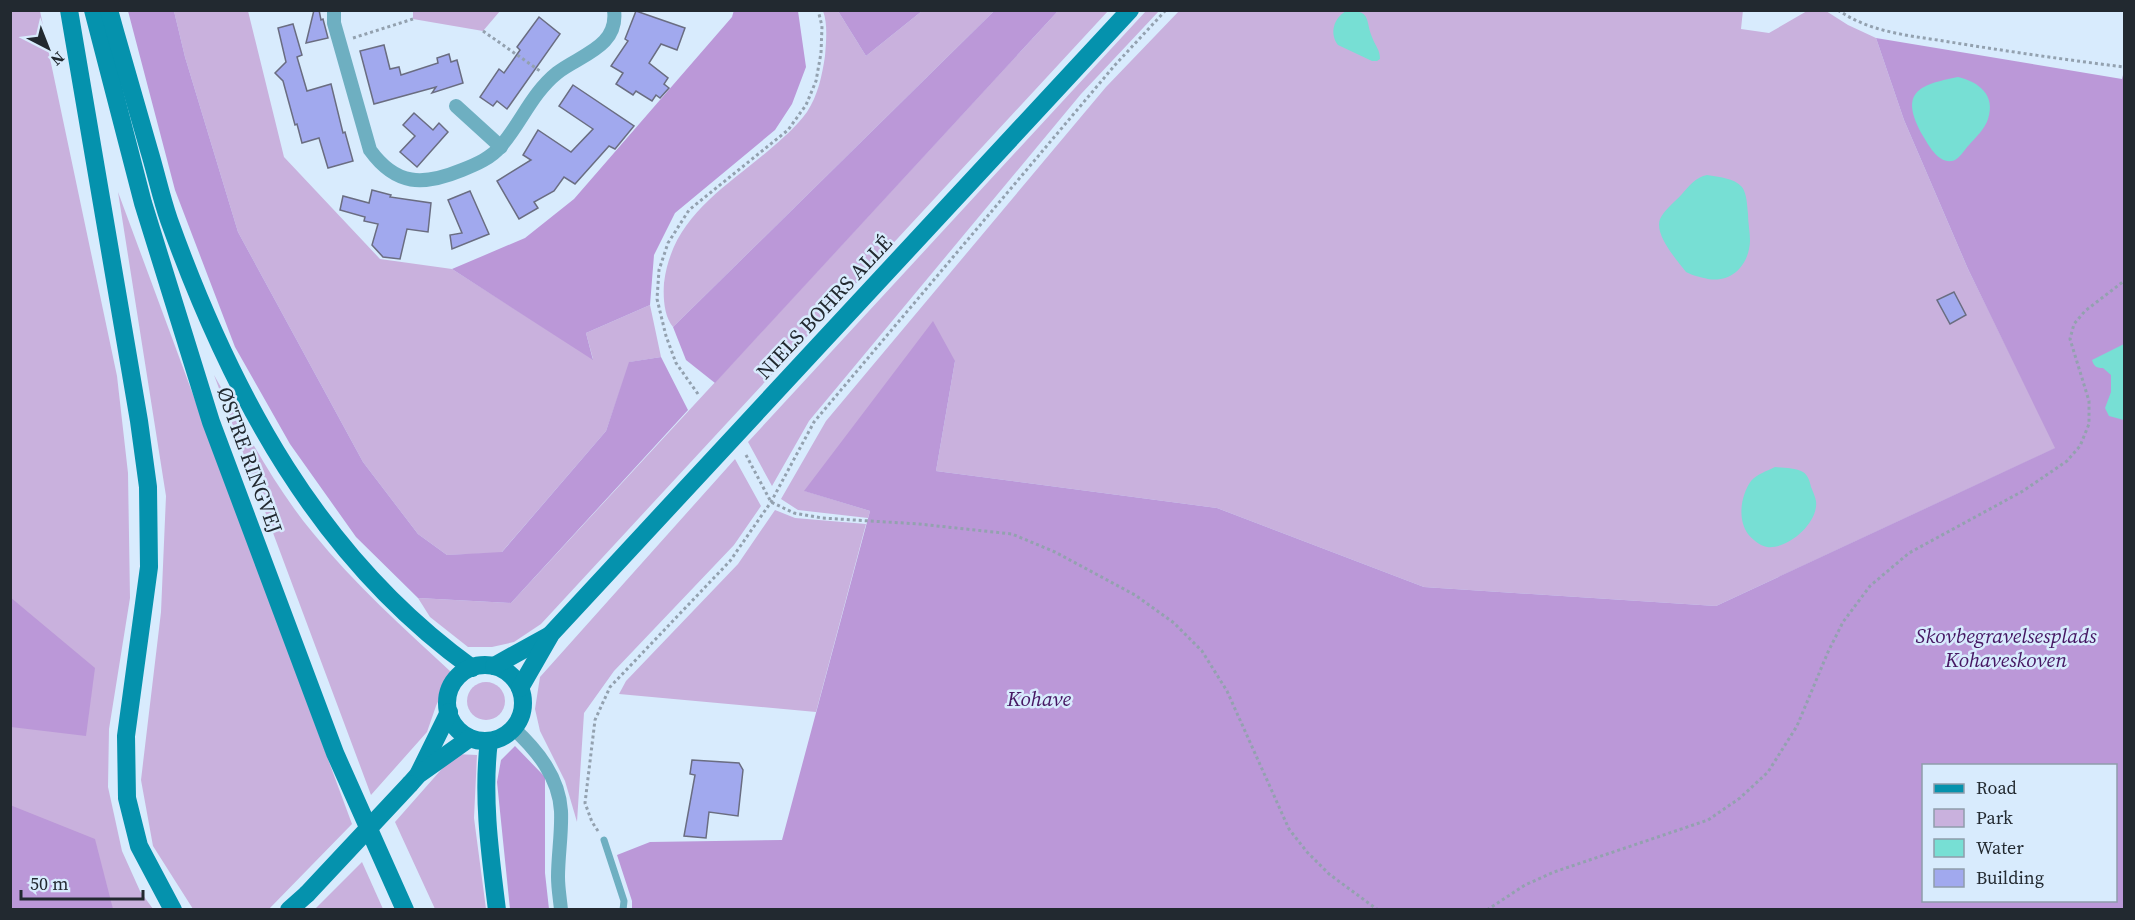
<svg xmlns="http://www.w3.org/2000/svg" width="2135" height="920" font-family="'Source Serif 4',serif">
  <rect width="100%" height="100%" fill="#d8ebfd"/>
  <g fill="#c9b1dd">
    <path d="M1180,10H1743L1741,29L1769,33L1807,11H1826L1848,25L1876,38L1904,120L1968,269L2056,448L1716,606L1424,587L1217,508L936,471L955,361L805,491L870,511L868,518L798,510L781,499L826,421L1106,87Z"/>
    <path d="M10,11H40L117,376L128,473L130,598L109,729L108,787L122,851L140,891L153,909H11Z"/>
    <path d="M174,11H248L284,157L380,259L452,269L593,359L586,333L650,305L661,357L630,362L606,431L501,553L447,555L418,534L363,462L238,232L185,57Z"/>
    <path d="M413,11V10L500,11L483,31L413,19Z"/>
    <path d="M823,11H838L866,56L922,11H994L673,327C664,316 663,298 664,283C672,218 722,190 768,151C782,139 796,127 807,112C818,95 822,76 825,56C826,42 828,24 823,11Z"/>
    <path d="M1058,11H1108L541,624L514,642L492,647H468L430,617L418,598L511,603Z"/>
    <path d="M1146,11H1159L1081,94L809,421L772,486L748,442Z"/>
    <path d="M118,192L352,824L269,909H193L153,846L141,780L161,612L166,496Z"/>
    <path d="M214,375C245,429 273,485 313,533C354,584 404,628 451,672L436,706L427,732L371,795Z"/>
    <path d="M735,459L761,506L734,545L614,671L584,713L577,822L565,781L540,731L535,709L540,677Z"/>
    <path d="M775,510L795,518L866,524L816,712L619,694L626,681L738,564Z"/>
    <circle cx="486" cy="701" r="19"/>
    <path d="M455,754L477,755L474,818L486,909H435L395,822Z"/>
    <path d="M362,862L383,909H315Z"/>
  </g>
  <g fill="#bb98d8" fill-rule="evenodd">
    <path d="M734,10L798,11L806,67L792,104L775,130L675,213L654,255L650,305L586,333L593,360L452,269L525,238L574,199L732,17Z"/>
    <path d="M128,11H174L185,57L238,232L363,462L418,534L447,555L502,552L606,431L629,362L661,357L688,410L511,603L418,598L356,537L290,444L235,347L175,190Z"/>
    <path d="M838,11H922L866,56Z"/>
    <path d="M994,11H1058L715,383L686,360L673,327Z"/>
    <path d="M1876,38L2122,79L2124,71V909L632,910V901L617,855L650,842L782,840L870,511L804,491L933,321L955,361L936,471L1217,508L1424,587L1716,606L2055,448L1968,269L1904,120ZM1924,766H2116V900H1924Z"/>
    <path d="M10,597L95,668L86,736L11,727Z"/>
    <path d="M515,746L545,777V873L549,909H510L497,782L501,760Z"/>
    <path d="M10,805L95,839L113,909H11Z"/>
  </g>
  <g fill="#77dfd4">
    <path d="M1346,11C1372,10 1365,20 1372,37C1375,46 1380,49 1380,59L1377,61H1372L1338,45C1329,33 1334,18 1346,11Z"/>
    <path d="M1958,77C1979,82 1996,95 1988,119C1985,129 1975,138 1969,145C1964,150 1959,160 1952,161C1938,163 1929,146 1923,136C1899,93 1917,85 1958,77Z"/>
    <path d="M1707,175C1719,177 1734,178 1742,187C1747,194 1747,205 1748,214C1748,223 1750,232 1750,241C1749,265 1732,283 1708,279C1701,277 1693,276 1686,272C1677,260 1654,235 1660,219C1664,210 1676,201 1682,194C1689,186 1696,177 1707,175Z"/>
    <path d="M2124,344V420L2109,416L2105,408L2111,392V375L2103,368C2097,368 2094,367 2092,360Z"/>
    <path d="M1775,467C1783,468 1796,468 1803,472C1808,475 1810,482 1811,487C1813,492 1815,496 1816,501C1819,523 1787,550 1767,547C1760,546 1752,539 1748,534C1737,519 1741,495 1751,481C1757,474 1767,471 1775,467Z"/>
  </g>
  <g fill="#a1a9ee" stroke="#6a6d81" stroke-width="1.5">
    <path d="M314,10H319L321,20L323,19L328,38L306,43Z"/>
    <path d="M636,11L685,28L677,50L661,44L649,63L668,78L664,84L669,88L660,98L656,95L652,101L636,91L633,95L616,84L623,73L611,66L628,41L625,39Z"/>
    <path d="M539,17L560,34L507,109L497,101L493,106L480,97L499,69L504,73L520,50L517,47Z"/>
    <path d="M293,24L302,55L297,57L307,91L331,84L343,133L345,132L353,161L328,168L319,138L302,143L297,124L295,125L283,81L275,73L286,62L278,28Z"/>
    <path d="M384,45L390,69L399,67L401,75L438,63L437,58L449,54L451,62L457,60L463,83L432,93L436,87L374,104L360,51Z"/>
    <path d="M573,85L634,126L615,149L609,146L575,184L564,177L554,191L534,202L538,208L519,219L497,181L531,160L523,155L538,130L571,152L593,129L559,106Z"/>
    <path d="M414,113L433,130L439,123L448,132L417,167L400,152L415,136L403,125Z"/>
    <path d="M372,190L391,195L390,197L431,203L428,232L407,229L400,259L383,257L372,245L378,224L364,221L365,217L340,210L343,196L369,203Z"/>
    <path d="M470,191L489,234L452,249L450,235L462,233L448,200Z"/>
    <path d="M1954,292L1966,315L1950,324L1937,300Z"/>
    <path d="M692,760L739,763L743,770L738,816L709,812L706,838L684,836L695,775L690,774Z"/>
  </g>
  <g fill="none" stroke-linecap="round" stroke-linejoin="round">
    <g stroke="#93a1af" stroke-width="3" stroke-dasharray="3 3" stroke-linecap="butt">
      <path d="M1778,10H1789"/>
      <path d="M1838,10C1872,34 1916,36 1956,43C2012,52 2068,60 2124,67"/>
      <path d="M483,31L540,71"/>
      <path d="M353,38L413,19"/>
      <path d="M698,394L676,363L666,336L657,299L659,270L668,243L689,210L788,130L806,105L816,81L821,53L822,26L818,10"/>
      <path d="M746,455L771,502L794,513L822,518L919,524L1012,534L1055,552L1135,595L1174,623L1202,651L1227,691L1289,829L1307,852L1329,874L1378,910"/>
      <path d="M598,831L592,822L585,803L595,720L610,687L730,561L771,502L814,422L1115,65L1166,10"/>
      <path d="M1487,910L1525,885L1554,872L1708,820L1740,798L1768,772L1797,726L1828,652L1843,622L1870,586L1909,553L2023,491L2067,461L2080,446L2089,424V401L2070,339L2074,324L2085,311L2124,281"/>
    </g>
    <path stroke="#6eafc1" stroke-width="7" d="M604,840L624,901L623,910"/>
    <g stroke="#6eafc1" stroke-width="14">
      <path d="M334,10V23L370,150C396,186 423,186 462,170C477,164 491,158 501,146C521,123 532,93 557,73C580,55 619,47 614,10"/>
      <path d="M456,106L501,147"/>
      <path d="M513,728C537,750 559,777 561,811C562,833 558,855 558,877C558,888 560,899 561,910"/>
    </g>
    <g stroke="#0592ad" stroke-width="18">
      <path d="M69,10L139,421L148,487L149,567L126,736L127,798L139,846L173,910"/>
      <path d="M93,10L143,203L211,422L335,753L405,910"/>
      <path d="M109,10C122,57 136,104 149,150C156,173 161,197 169,220C232,395 318,557 472,668"/>
      <circle cx="485" cy="703" r="38"/>
      <path d="M494,666L550,635"/>
      <path d="M520,688L551,634L1130,10"/>
      <path d="M489,741C482,796 490,854 497,910"/>
      <path d="M419,773L449,712"/>
      <path d="M410,784L418,775L470,738"/>
      <path d="M289,910L307,894"/>
    </g>
    <path stroke="#0592ad" stroke-width="18" d="M307,894L410,784"/>
  </g>
  <g text-anchor="middle" dominant-baseline="central" stroke-width="5" stroke-linejoin="round" paint-order="stroke">
    <g font-size="21" fill="#222930" stroke="#d8ebfd">
      <text transform="translate(824 307) rotate(-47)">NIELS BOHRS ALLÉ</text>
      <text transform="translate(250 460) rotate(70)">ØSTRE RINGVEJ</text>
    </g>
    <g font-size="21" font-style="italic" fill="#451662" stroke="#d8ebfd">
      <text x="2006" y="635">Skovbegravelsesplads<tspan x="2006" dy="24">Kohaveskoven</tspan></text>
      <text x="1039" y="698">Kohave</text>
    </g>
  </g>
  <rect width="2135" height="920" fill="none" stroke="#222930" stroke-width="24"/>
  <rect x="1922" y="764" width="195" height="138" fill="#d8ebfd" stroke="#8f9dab" stroke-width="1.5"/>
  <rect x="1934" y="784" width="30" height="9" fill="#0592ad" stroke="#8f9dab" stroke-width="1.5"/>
  <text x="1976" y="794" font-size="18" fill="#222930">Road</text>
  <rect x="1934" y="809" width="30" height="18" fill="#c9b1dd" stroke="#8f9dab" stroke-width="1.5"/>
  <text x="1976" y="824" font-size="18" fill="#222930">Park</text>
  <rect x="1934" y="839" width="30" height="18" fill="#77dfd4" stroke="#8f9dab" stroke-width="1.5"/>
  <text x="1976" y="854" font-size="18" fill="#222930">Water</text>
  <rect x="1934" y="869" width="30" height="18" fill="#a1a9ee" stroke="#8f9dab" stroke-width="1.5"/>
  <text x="1976" y="884" font-size="18" fill="#222930">Building</text>
  <g transform="translate(48 48) rotate(138)" stroke="#d8ebfd" stroke-width="4.5" paint-order="stroke">
  <path d="M0-4.5L10 22L0 15L-10 22Z" fill="#222930"/>
  <text y="-9" font-size="16" font-weight="bold" text-anchor="middle" fill="#222930">N</text>
  </g>
  <path d="M21 890v9h122v-9" fill="none" stroke="#222930" stroke-width="3"/>
  <text x="30" y="890" font-size="18" fill="#222930" stroke="#d8ebfd" stroke-width="4.5" paint-order="stroke">50 m</text>
</svg>
